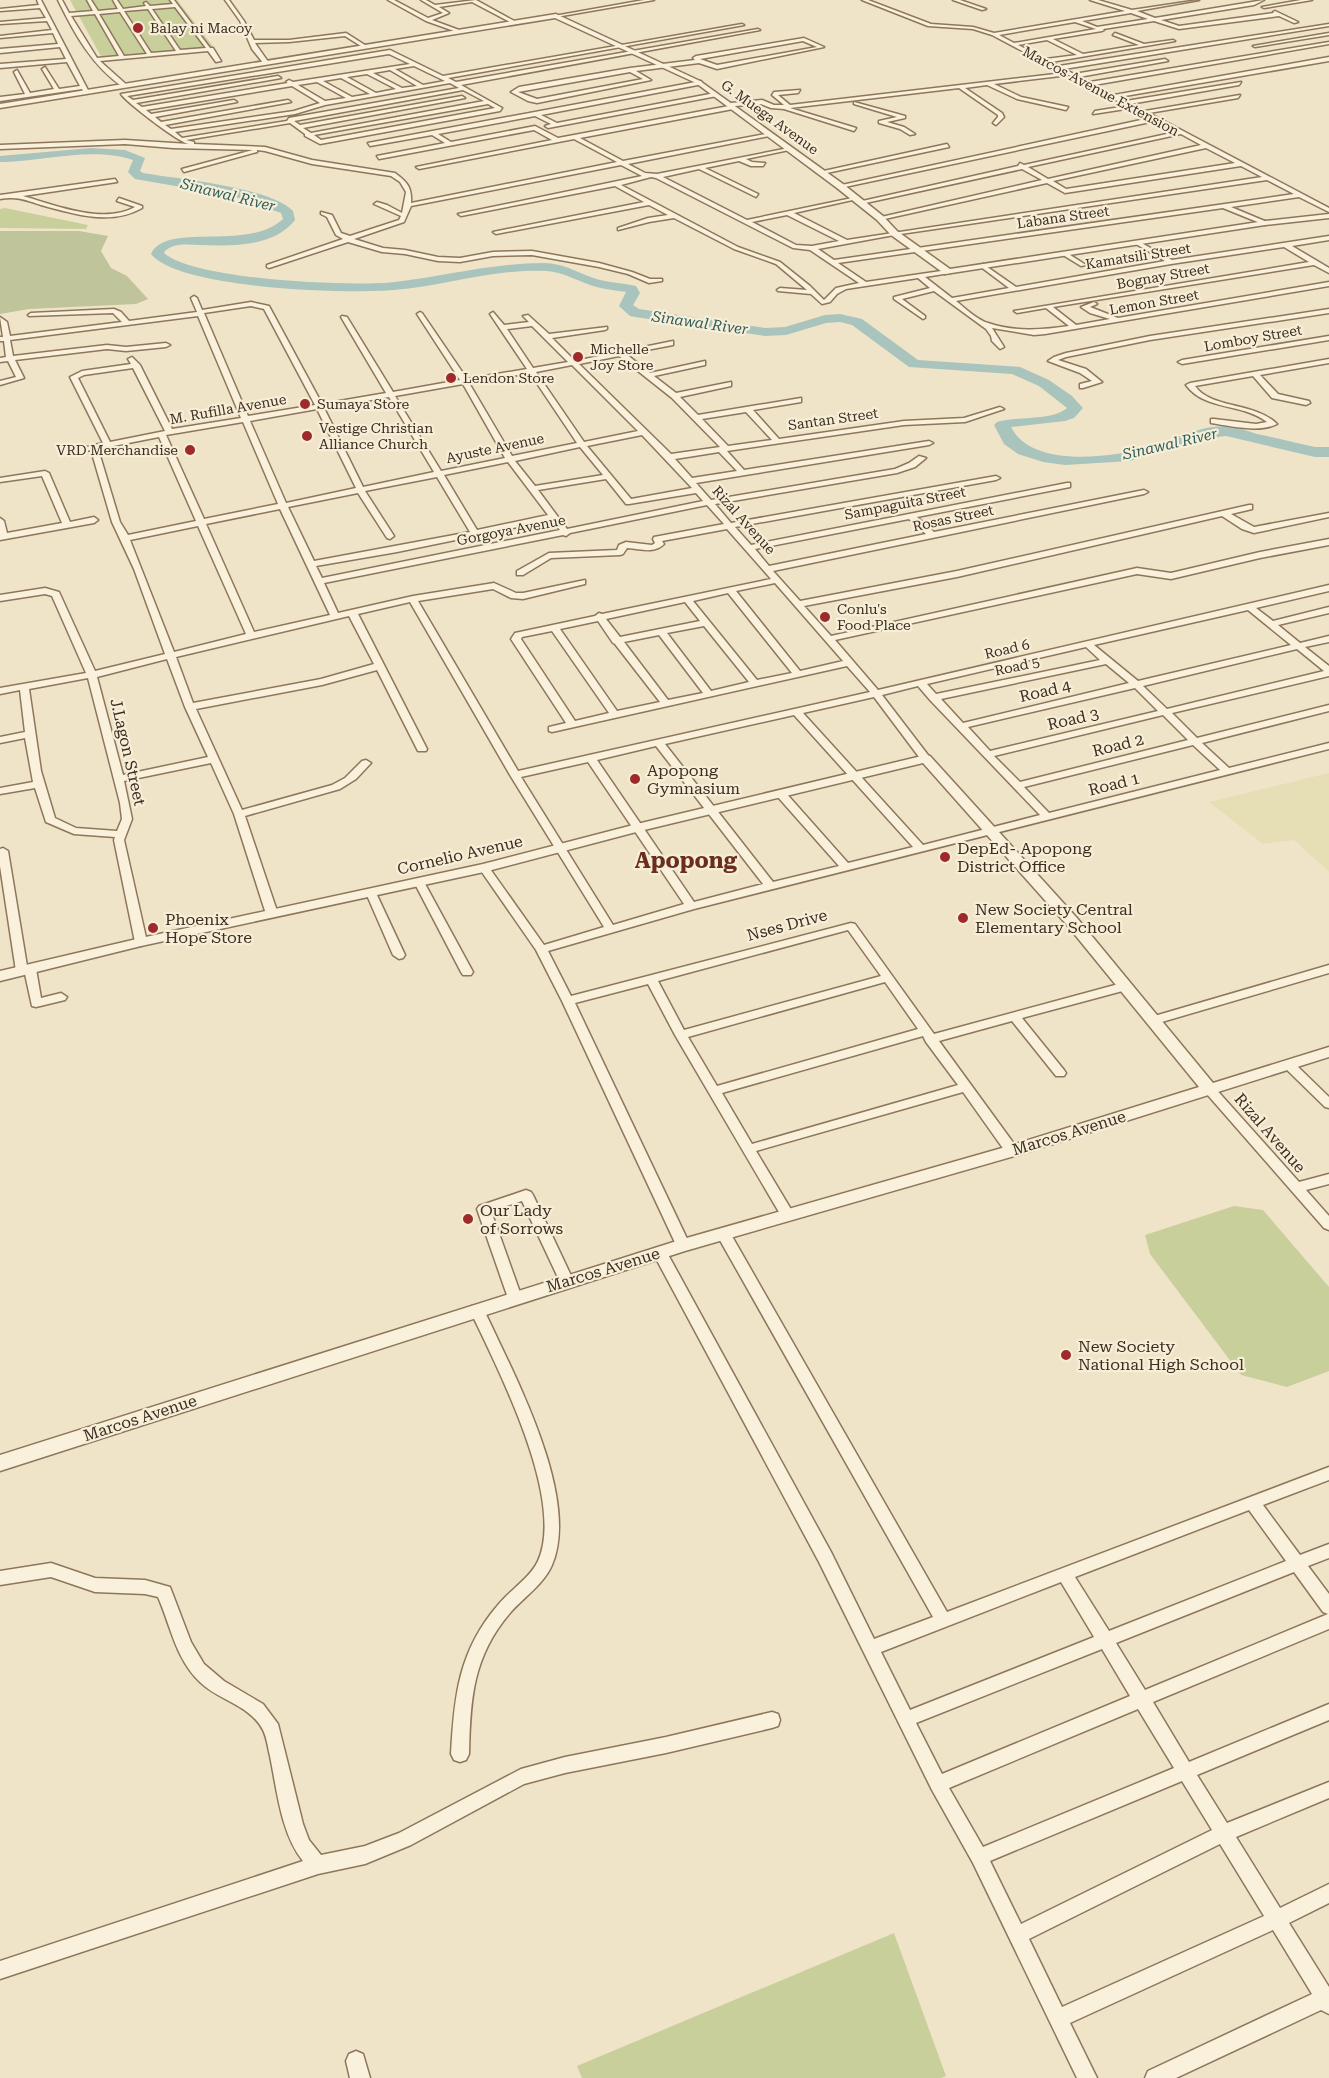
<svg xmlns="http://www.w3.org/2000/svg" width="1329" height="2078" font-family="'Roboto Serif',serif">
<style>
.farmland{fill:#e6deb5}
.green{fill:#c9cf9b}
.cemetery{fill:#bfc49a}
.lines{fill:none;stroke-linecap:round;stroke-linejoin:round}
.river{fill:#a9c4bc;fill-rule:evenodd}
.minor-casing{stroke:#8d765c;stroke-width:3}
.tertiary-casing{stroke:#8d765c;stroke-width:3}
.minor{fill:#faf1dc;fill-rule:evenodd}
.tertiary{fill:#faf1dc;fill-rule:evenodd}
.poi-dot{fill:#9e2a2b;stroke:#f7eed8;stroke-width:2}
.labels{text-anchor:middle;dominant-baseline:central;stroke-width:4.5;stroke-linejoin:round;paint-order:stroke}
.far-poi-label{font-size:14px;fill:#3d2e20;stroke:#f7eed8;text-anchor:start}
.far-street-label{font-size:14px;fill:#3d2e20;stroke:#f7eed8}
.far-water-label{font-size:15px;font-style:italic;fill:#2f5d5a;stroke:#f7eed8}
.street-label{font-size:16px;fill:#3d2e20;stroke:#f7eed8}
.poi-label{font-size:16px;fill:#3d2e20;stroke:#f7eed8;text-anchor:start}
.district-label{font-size:22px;font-weight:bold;fill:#6b2e1e;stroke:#f7eed8}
</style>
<rect width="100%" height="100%" fill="#f0e4c8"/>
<!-- farmland -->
<path class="farmland" d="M1329,773V872L1294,840L1263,844L1209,802Z"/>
<!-- green -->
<g class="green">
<path d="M70,0H177L215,49L103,60Z"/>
<path d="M5,208L88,225L86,229L0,228V209Z"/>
<path d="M1234,1206L1263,1210L1329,1287V1371L1287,1387L1241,1375L1150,1254L1145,1235Z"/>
<path d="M894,1933L946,2076L941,2078H582L577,2066Z"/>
</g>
<!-- cemetery -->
<path class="cemetery" d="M0,231H79L108,236L101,251L111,268L127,276L148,299L136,304L29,309L0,314Z"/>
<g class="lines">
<!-- river -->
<path class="river" d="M91,148L125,150L145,158L140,171L143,173C177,179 270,187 293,211L295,220C274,247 233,246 201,245C189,245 175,242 165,251L164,253C194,280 352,287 395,282C445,276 493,263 544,263C565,263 581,275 600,280C612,283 624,283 636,286L640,293L633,305L639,309L765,328L785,327L825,315L840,314L862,319L918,360L1020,367L1049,380L1072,396L1083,408L1074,418L1065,421L1011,427C1031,467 1105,458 1142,449C1170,442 1196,426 1226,426C1236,426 1247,431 1257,434C1276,438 1296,443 1315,447H1329V457H1315L1226,436L1201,439L1130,461L1065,465L1043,462L1018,454L1004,444L994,425L997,422C1017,416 1052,421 1067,408L1039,386L1012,374L909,367L852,325L840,322L826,323L786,335L765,336L635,317L630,316L619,306L626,292C614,290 601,289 590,285C576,280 562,272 547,271C495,268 445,286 394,290C348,294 178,289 151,254C166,221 248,252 283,219L281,213L233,196L135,179L128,172L133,160C91,146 43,162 0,162V156Z"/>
<defs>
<g id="minor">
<path d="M37,0H41L89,92L84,93L82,89L0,101V97L25,94L14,72L17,70L30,93L54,89L42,69L45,67L59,89L80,86L67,62L0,68V64L66,59L60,47L0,53V49L58,44L53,33L0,38V36L52,30L47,21L0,24V22L46,18L40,8L0,11V9L39,5Z"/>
<path d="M58,0H62L69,13L93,11L87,0H91L98,11L118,9L113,0H117L123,9L146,6L144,3L146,2L150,6L173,4L170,0H174L210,48H213L221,61L216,62L208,51L100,61L128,86L123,87C92,66 74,33 58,0ZM175,7L206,48L180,50L152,9ZM148,9L176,51L151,53L124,11ZM120,12L147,54L124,56L99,14ZM95,14L119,56L97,58L71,16Z"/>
<path d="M225,0H229L244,21L254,40H289L346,33L368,47L364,48L345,36L289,42L255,43L269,63L264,64L252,49L240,21Z"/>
<path d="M388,0H394L428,18L443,13L421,0H426L435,5L476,0L516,22L512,23L472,2L439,7L449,13L432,20L459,30L457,32L426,21Z"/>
<path d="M644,0H654L556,17L554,16Z"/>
<path d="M862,0H868L931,24L973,27L994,33L1125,11L1090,0H1098L1132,10L1199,0L1137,11L1155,18L1264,0L1254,5L1161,20L1179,26L1274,13L1273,12L1275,11L1298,22L1294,23L1279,16L1179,29L1154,21L1103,29L1104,30L1102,31L1053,39L1083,54L1139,45L1113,35L1115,33L1144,44L1173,40L1175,41L1051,62L1059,66L1329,24V26L1064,69L1074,74L1165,59L1168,61L1079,77L1090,82L1329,42V44L1094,85L1114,95L1329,57V61L1119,97L1126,101L1241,82L1239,85L1130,104L1145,111L1240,95L1238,98L1149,113L1329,208V212L1299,197L1231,207L1267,222V224L1265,225L1223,208L838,263L866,282L948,270L950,271V273L925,277L952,298L1009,288L981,267V265L983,264L1016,287L1165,261L1136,244V242L1138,241L1172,260L1329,236V240L1292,246L1329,268V273L1314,265L1053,307L1076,325L1110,319L1090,313L1081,307L1094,302L1097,304L1090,307L1118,318L1329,282V286L1045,334L1034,335L992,328L1004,347L1000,349L992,341L991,336L986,329L934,291L902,299L925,316V318L923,319L894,299V297L930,288L918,278L846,289L837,294L830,302L822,304L811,294L778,291L777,290L780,288L807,290L776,264L734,249L674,218L649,222L618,230V228L648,218L668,215L649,205L496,234L493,232L644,202L615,186L461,216L458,214L642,176L621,165L411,206L404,222L354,239L383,248L405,250L438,257L460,258L493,252L532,251L599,263L632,272L650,279H662V281L649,283L628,274L599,267L532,255L493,256L460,262L438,261L405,254L382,252L348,242L269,268L267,267V265L343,239L336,235L327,217L321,214V212L332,215L341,233L350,236L399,220L401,216L374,204L377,202L387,205L402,213L406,192L400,182L391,176L312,164L265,151L257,150V152L184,172L182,169L253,150L173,148L125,144L0,149V145L125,140L189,144C179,143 125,101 121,94L390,50L443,76L742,24L744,25L448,78L456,82L758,29L760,30L461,85L502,108L500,111L320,144L305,136V134L290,123L186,140L194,142V144L265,147L312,160L395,173C407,182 412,187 411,203L617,162L574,139L419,169L416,167L552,140L534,130L379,159L377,156L445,143L432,135L370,146L368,143L701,81L703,84L541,115L557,123L715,93L717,96L548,128L545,126L551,124L535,116L438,134L451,142L535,126L558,138L729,106L731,103L762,100L774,105H784L772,95L774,92L800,90L798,93L778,95L790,105L1064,73L992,35L973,29L928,26ZM1131,13L1148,19L1097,27L1082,21ZM1075,22L1096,29L1014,43L999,35ZM1047,40L1077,55L1046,59L1018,45ZM389,54L410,64L293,82L289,80L286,82L288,83L142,107L136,103L281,78L278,76L133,100L127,96ZM414,66L445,81L423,85L395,69ZM390,70L417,86L402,88L373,73ZM367,74L396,89L376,93L347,77ZM1069,75L1127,106L1095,111L1093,114L1132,108L1150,118L837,186L840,188L1155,121L1176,132L1024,165L1020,163L1018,166L858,202L861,204L1022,169L1042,180L877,218L880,220L1047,183L1065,193L1241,166L1262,177L847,240L794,213L857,199V197L747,220L663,177L699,169L756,197L758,194L705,168L739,161L751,166H763L765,163L752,162L746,159L789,150V148L657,174L645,173L628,164L769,136L771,133L623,161L580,138L733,109L735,106L761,104L771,108L784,109L854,131L856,128L790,108L959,88L998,115V117L993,123L996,125L1004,117L1002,113L965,88L987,85L1017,99L1066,110L1068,107L1021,97L994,84ZM341,78L370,94L352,97L323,81ZM317,82L346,98L325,101L298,85ZM450,83L459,88L289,118L287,121L182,138L175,132L295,114L325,105ZM292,86L320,103L294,111L171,129L165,125L291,102L288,100L161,122L155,117L237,102L234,100L151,114L146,110ZM463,90L484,101L311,133L303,128L465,98L462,96L300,125L294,121ZM488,104L495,108L321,140L314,135ZM1181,134L1201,145L1048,179L1028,167ZM1206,148L1235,163L1066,189L1053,181ZM651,177L656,178L793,248L810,250L859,283L836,288L824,300L810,286L780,262L738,247L621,185ZM1267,180L1294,194L834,260L818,249L894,235ZM787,215L839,241L812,246L796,245L752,222ZM1284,247L1309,262L1014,311L1017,313L1046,308L1069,326C1042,330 1014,332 988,323C977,320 965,308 956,301L1171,264Z"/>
<path d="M953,0H960L986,9L982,10Z"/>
<path d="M1301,0H1312L1264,8L1262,7Z"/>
<path d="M1329,33V35L1255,47L1253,46Z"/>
<path d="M804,38L824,47L717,69L699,63L636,71L651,80L537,103L528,101L511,92L519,87L630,68L695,60L693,58L696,56ZM803,41L817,47L717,65L700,59ZM630,72L643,79L537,99L518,92Z"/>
<path d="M854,102L905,116V118L887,122L904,127L915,134L910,135L900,129L879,123V121L897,117L854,104Z"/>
<path d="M947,144L949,147L822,174L819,172Z"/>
<path d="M115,179L117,182L23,196C54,205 104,225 135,207L117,201L119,198L142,206V208C111,226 74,214 41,205C26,200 17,196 0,199V195Z"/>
<path d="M1065,252L1067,253L1086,265L1081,266L1063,255V253Z"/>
<path d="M194,296L197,298L202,310L251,302L269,306L322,404L386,393L341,317L342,316L347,317L393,392L460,380L417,314L420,312L422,313L467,379L527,369L490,314L493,312L504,325L529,322L523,316L528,315L549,334L607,327V329L605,330L552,338L575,361L673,341V345L626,354L650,373L705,361V365L654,376L676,393L731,382V386L680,397L698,415L801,398V402L753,410L779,439L904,421L964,418L1000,407L1004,409L965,422L904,425L727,451L744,470L929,441L933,443L929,445L696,483L711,500L895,469L909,463L919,456L926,458L915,467L897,473L715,504L731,523L996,476L1000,478L996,480L735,527L751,545L1067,483H1070V487L917,517L934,532L1144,490L1148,492L1144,494L773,571L800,601L957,571L1249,505H1252V509L1231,514L1254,527L1329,513V517L1254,533L1242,529L1222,516L957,577L804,606L831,636L1137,568L1171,573L1260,552L1329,539V545L1260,558L1171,579L1137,574L835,640L878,690L1329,585V591L1256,608L1273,621L1329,607V613L1278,625L1300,643L1329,636V642L1305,647L1329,666V676L1172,713L1197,738L1329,705V711L1202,743L1229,768L1329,743V749L694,909L548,951L571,996L851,923L855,924L934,1034L1126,982L1132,986L1130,989L1022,1018L1064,1070L1066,1073L1064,1076H1056L1012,1021L939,1041L1017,1148L1018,1151L1017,1154H1007L963,1092L756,1151L795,1216L793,1219H783L675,1035L648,984L575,1003L690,1245L688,1249H678L562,1001L536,950L479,868L480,866H488L544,945L604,927L510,775L410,602L358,614L427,749L426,751H418L417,749L377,670L322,685L196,709L242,810L332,785L345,778L362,761L366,760L371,763L356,779L340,789L245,816L278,914L276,916L272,917L266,914L234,814L211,763L124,781L132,819L124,840L147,942L141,946L135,942L114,840L115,837L74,834L46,822L35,788L0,794V788L33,782L25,738L0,743V737L25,732L20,690L0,694V688L86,673L52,596L45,594L0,601V595L45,588L59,592L95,671L165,654L134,569L112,522L91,450L75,453L71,451L103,443L70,377L82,371L131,364L128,359L132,357L140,365L172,429L241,418L198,316L10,340L13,356L107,345L126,347L166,343L170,345L166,347L126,351L107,349L15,360L24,378L0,385V381L16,377L8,361L0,362V358L6,357L4,341H0V337H3L0,317L7,322L10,336L122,322L113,313L29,316L28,315L31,313L114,309L121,312L129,321L197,312L191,298ZM251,306L264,309L315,405L248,416L204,313ZM532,326L568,362L533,368L507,329ZM619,356L672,398L720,447L671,454L579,364ZM572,365L638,431L584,442L536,372ZM133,368L165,431L110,442L78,378L84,375ZM530,373L577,443L512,456L469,383ZM463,384L505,458L441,471L395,396ZM389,397L434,472L363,487L324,408ZM317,409L356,488L286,503L250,421ZM746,412L772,440L728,446L702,419ZM243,422L278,504L204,519L166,435ZM642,435L692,488L631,499L587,446ZM159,437L196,521L128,535L120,522L98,449ZM580,447L603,475L535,486L515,461ZM719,452L737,471L692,478L675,459ZM508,462L548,515L477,530L444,475ZM437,477L470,532L314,561L288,507L358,493L387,538L390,539L394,536L365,491ZM606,479L626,504H629L696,493L703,501L567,529L538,490ZM707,505L724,524L654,537L653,539L655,543L652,545L626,542L619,545L617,550L549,553L517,571V575H523L551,558L620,555L623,554L627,548C641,549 654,554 664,544L662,541L727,529L771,579L602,614L599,613L595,616L515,633L511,639L566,723L549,727V731L552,732L847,666L870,692L518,771L418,601L493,589L511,598L523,599L585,584V580L523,593H516L494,583L413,596L338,613L324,583L563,535L566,536L570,533ZM280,509L330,615L254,632L206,524ZM909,519L926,534L769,566L755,549ZM552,520L560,530L322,578L316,566L397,552ZM198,526L246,634L174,652L130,540ZM775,583L843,661L800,671L736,591ZM728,593L792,673L757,680L693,601ZM685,602L700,621L620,637L606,619ZM1248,610L1291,645L1138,681L1094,645ZM349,616L374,664L321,679L193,703L176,657ZM598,621L613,643L615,644L660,702L617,711L560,629ZM704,626L749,682L711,691L667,633ZM552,631L609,713L575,721L521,639L522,637ZM659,635L703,693L668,700L624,642ZM1086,647L1100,660L936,694L927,684ZM1297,649L1324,671L1167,709L1143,686ZM167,659L185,707L208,757L123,775L97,677ZM1106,664L1129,683L963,723L941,699ZM88,678L120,803L122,819L117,831L76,828L55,818L41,771L29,689ZM918,686L930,700L1040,815L923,845L803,713L874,697L922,761L926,762L931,759L882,695ZM1135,688L1158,711L990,751L968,727ZM794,715L913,847L848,863L785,792H777L776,794L777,796L839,866L773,882L665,744ZM1163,715L1188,740L1020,782L994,756ZM1193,745L1220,770L1049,813L1024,787ZM656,746L763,884L694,902L597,760ZM588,762L684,904L613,925L521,777ZM848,930L881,976L684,1030L658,981ZM885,982L918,1029L717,1086L688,1037ZM923,1036L926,1042L958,1085L752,1144L722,1093Z"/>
<path d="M1329,309V313L1150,340L1066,357L1058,360L1086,369L1102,382L1083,388H1080V384L1092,381L1080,373L1048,361L1054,357L1066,353L1150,336Z"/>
<path d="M1329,336V340L1182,364L1178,362L1182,360Z"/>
<path d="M1329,359V363L1260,375L1278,394L1309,401L1310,403L1306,405L1272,398L1253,376L1195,386C1211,409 1255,402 1277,424C1260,433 1230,426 1211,423V419H1214L1256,424L1267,422C1243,403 1205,411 1186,385L1190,383Z"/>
<path d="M45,471L49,473L70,522L94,517L98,520L94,523L0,540V518L4,521L7,533L62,523L42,476L0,482V478Z"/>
<path d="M3,848L8,851L27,966H34L36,969L41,998L61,993L67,997L65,1000L36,1007L32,1006L25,974H18L16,971L0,866V849Z"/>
<path d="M419,879L424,882L473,972L471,975H463L461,972L414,882Z"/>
<path d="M371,890L376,893L405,955L403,958L399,959L393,955L366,893Z"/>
<path d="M1329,965V973L1155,1024L1149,1020L1151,1017Z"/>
<path d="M1289,1061L1293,1062L1329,1097V1108L1325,1107L1285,1068L1283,1065Z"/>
<path d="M1210,1086L1214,1087L1299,1182L1329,1174V1184L1306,1190L1329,1216V1230L1324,1228L1206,1093L1204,1090Z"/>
<path d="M526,1190L531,1192L533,1195L574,1282L572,1286L567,1287L562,1286L522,1201L491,1211L522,1298L520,1302L515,1303L510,1302L508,1298L477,1209L479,1206Z"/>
<path d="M724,1230L729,1231L947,1612L1329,1467V1480L1263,1505L1300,1555L1329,1544V1558L1308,1566L1329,1594V1629L1153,1702L1189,1762L1329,1704V1720L1197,1775L1227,1823L1329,1782V1798L1236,1837L1280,1908L1329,1884V1903L1289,1923L1329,1987V2014L1321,2010L1176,2078H1145L1148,2071L1312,1994L1273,1930L1070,2023L1097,2078H1077L973,1863L932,1790L819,1562L653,1253L655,1249H665L831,1552L874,1639L933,1617L717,1235L719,1231ZM1249,1510L1286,1561L1109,1631L1075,1577ZM1294,1572L1323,1612L1328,1614L1145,1690L1116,1643ZM1061,1582L1094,1637L910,1710L881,1652ZM1102,1649L1130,1696L942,1774L916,1723ZM1138,1709L1174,1768L983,1847L949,1788ZM1182,1781L1212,1830L1021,1924L990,1861ZM1220,1844L1264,1916L1062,2007L1029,1939Z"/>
<path d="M477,1305L482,1306L484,1310C513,1373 581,1497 552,1565C544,1584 524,1597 510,1613C473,1656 470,1699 469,1754L466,1760L460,1762L454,1760L451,1754C454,1696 459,1650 498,1605C510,1590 530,1578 538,1561C566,1499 497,1368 470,1310L472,1306Z"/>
<path d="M51,1563L95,1578L145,1580L170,1587L191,1642L204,1664L224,1681L263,1704L278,1724L303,1824L309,1840L321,1855L365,1846L399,1833L521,1769L565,1757L666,1737L772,1712L778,1714L780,1720L778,1726L772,1728L666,1753L565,1773L524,1784L411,1845L365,1864L318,1874L0,1979V1961L303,1861C281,1834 277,1790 270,1756C268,1748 267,1738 263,1730C250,1705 220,1701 201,1683C176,1660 171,1627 158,1597L145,1594L95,1592L51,1577L0,1585V1571Z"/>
<path d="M356,2051L363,2054L370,2078H350L346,2061L349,2054Z"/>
</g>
<g id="tertiary">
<path d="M556,14L700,81L843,184L883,216L897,231L950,269L1265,221L1329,214V218L1265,225L945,274L891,235L877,220L837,188L696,83L555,18L0,108V104Z"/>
<path d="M926,755L930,756L1077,918L1213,1083L1329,1047V1057L1018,1155L685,1251L0,1471V1455L683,1239L1009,1146L1199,1087L1067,925L923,763L640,831L484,872L141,946L0,981V971L141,938L483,864L637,824Z"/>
</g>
</defs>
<!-- minor casing -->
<use href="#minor" class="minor-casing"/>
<!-- tertiary casing -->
<use href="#tertiary" class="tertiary-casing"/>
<!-- minor -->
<use href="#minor" class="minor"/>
<!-- tertiary -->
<use href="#tertiary" class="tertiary"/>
</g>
<!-- markers -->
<g class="poi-dot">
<circle cx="138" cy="28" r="6"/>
<circle cx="578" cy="357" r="6"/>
<circle cx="451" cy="378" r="6"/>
<circle cx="305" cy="404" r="6"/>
<circle cx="307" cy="436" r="6"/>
<circle cx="190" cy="450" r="6"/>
<circle cx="825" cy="617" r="6"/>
<circle cx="635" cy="779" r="6"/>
<circle cx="945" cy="857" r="6"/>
<circle cx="963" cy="918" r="6"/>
<circle cx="153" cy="928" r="6"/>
<circle cx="468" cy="1219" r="6"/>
<circle cx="1066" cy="1355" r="6"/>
</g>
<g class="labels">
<!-- far-poi labels -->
<g class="far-poi-label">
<text x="150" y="28">Balay ni Macoy</text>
<text x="590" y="349">Michelle<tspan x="590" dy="16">Joy Store</tspan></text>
<text x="463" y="378">Lendon Store</text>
<text x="317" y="404">Sumaya Store</text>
<text x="319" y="428">Vestige Christian<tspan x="319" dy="16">Alliance Church</tspan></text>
<text x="178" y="450" text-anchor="end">VRD Merchandise</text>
<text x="837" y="609">Conlu's<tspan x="837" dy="16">Food Place</tspan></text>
</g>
<!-- far-street labels -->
<g class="far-street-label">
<text transform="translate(1101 91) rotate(28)">Marcos Avenue Extension</text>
<text transform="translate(770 117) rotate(36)">G. Muega Avenue</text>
<text transform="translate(1063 217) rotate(-8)">Labana Street</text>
<text transform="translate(1138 256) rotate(-9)">Kamatsili Street</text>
<text transform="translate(1163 276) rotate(-10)">Bognay Street</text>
<text transform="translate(1154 302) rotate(-10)">Lemon Street</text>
<text transform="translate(1253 338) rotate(-10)">Lomboy Street</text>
<text transform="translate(228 409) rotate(-10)">M. Rufilla Avenue</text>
<text transform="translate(833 419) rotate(-8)">Santan Street</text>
<text transform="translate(495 448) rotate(-12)">Ayuste Avenue</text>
<text transform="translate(905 503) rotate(-11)">Sampaguita Street</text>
<text transform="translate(953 518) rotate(-12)">Rosas Street</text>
<text transform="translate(744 520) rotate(48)">Rizal Avenue</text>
<text transform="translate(511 530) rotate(-11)">Gorgoya Avenue</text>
<text transform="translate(1007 649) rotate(-13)">Road 6</text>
<text transform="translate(1017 666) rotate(-12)">Road 5</text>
</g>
<!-- far-water labels -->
<g class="far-water-label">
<text transform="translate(228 195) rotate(14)">Sinawal River</text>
<text transform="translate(700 323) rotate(8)">Sinawal River</text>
<text transform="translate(1170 444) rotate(-13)">Sinawal River</text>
</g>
<!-- street labels -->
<g class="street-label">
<text transform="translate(1045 691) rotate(-13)">Road 4</text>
<text transform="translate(1073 719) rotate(-13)">Road 3</text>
<text transform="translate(1118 745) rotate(-14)">Road 2</text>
<text transform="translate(128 752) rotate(77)">J.Lagon Street</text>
<text transform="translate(1114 784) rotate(-14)">Road 1</text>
<text transform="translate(460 855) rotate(-13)">Cornelio Avenue</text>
<text transform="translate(787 925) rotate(-15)">Nses Drive</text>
<text transform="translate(1069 1133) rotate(-17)">Marcos Avenue</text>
<text transform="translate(1270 1133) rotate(49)">Rizal Avenue</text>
<text transform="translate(603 1270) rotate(-17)">Marcos Avenue</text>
<text transform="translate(140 1418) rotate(-18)">Marcos Avenue</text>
</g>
<!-- poi labels -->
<g class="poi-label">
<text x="647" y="770">Apopong<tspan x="647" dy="18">Gymnasium</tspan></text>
<text x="957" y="848">DepEd- Apopong<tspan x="957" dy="18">District Office</tspan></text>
<text x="975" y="909">New Society Central<tspan x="975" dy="18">Elementary School</tspan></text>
<text x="165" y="919">Phoenix<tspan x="165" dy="18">Hope Store</tspan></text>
<text x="480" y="1210">Our Lady<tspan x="480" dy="18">of Sorrows</tspan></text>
<text x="1078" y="1346">New Society<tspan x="1078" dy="18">National High School</tspan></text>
</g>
<!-- district labels -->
<g class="district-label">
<text x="686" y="860">Apopong</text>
</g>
</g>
</svg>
